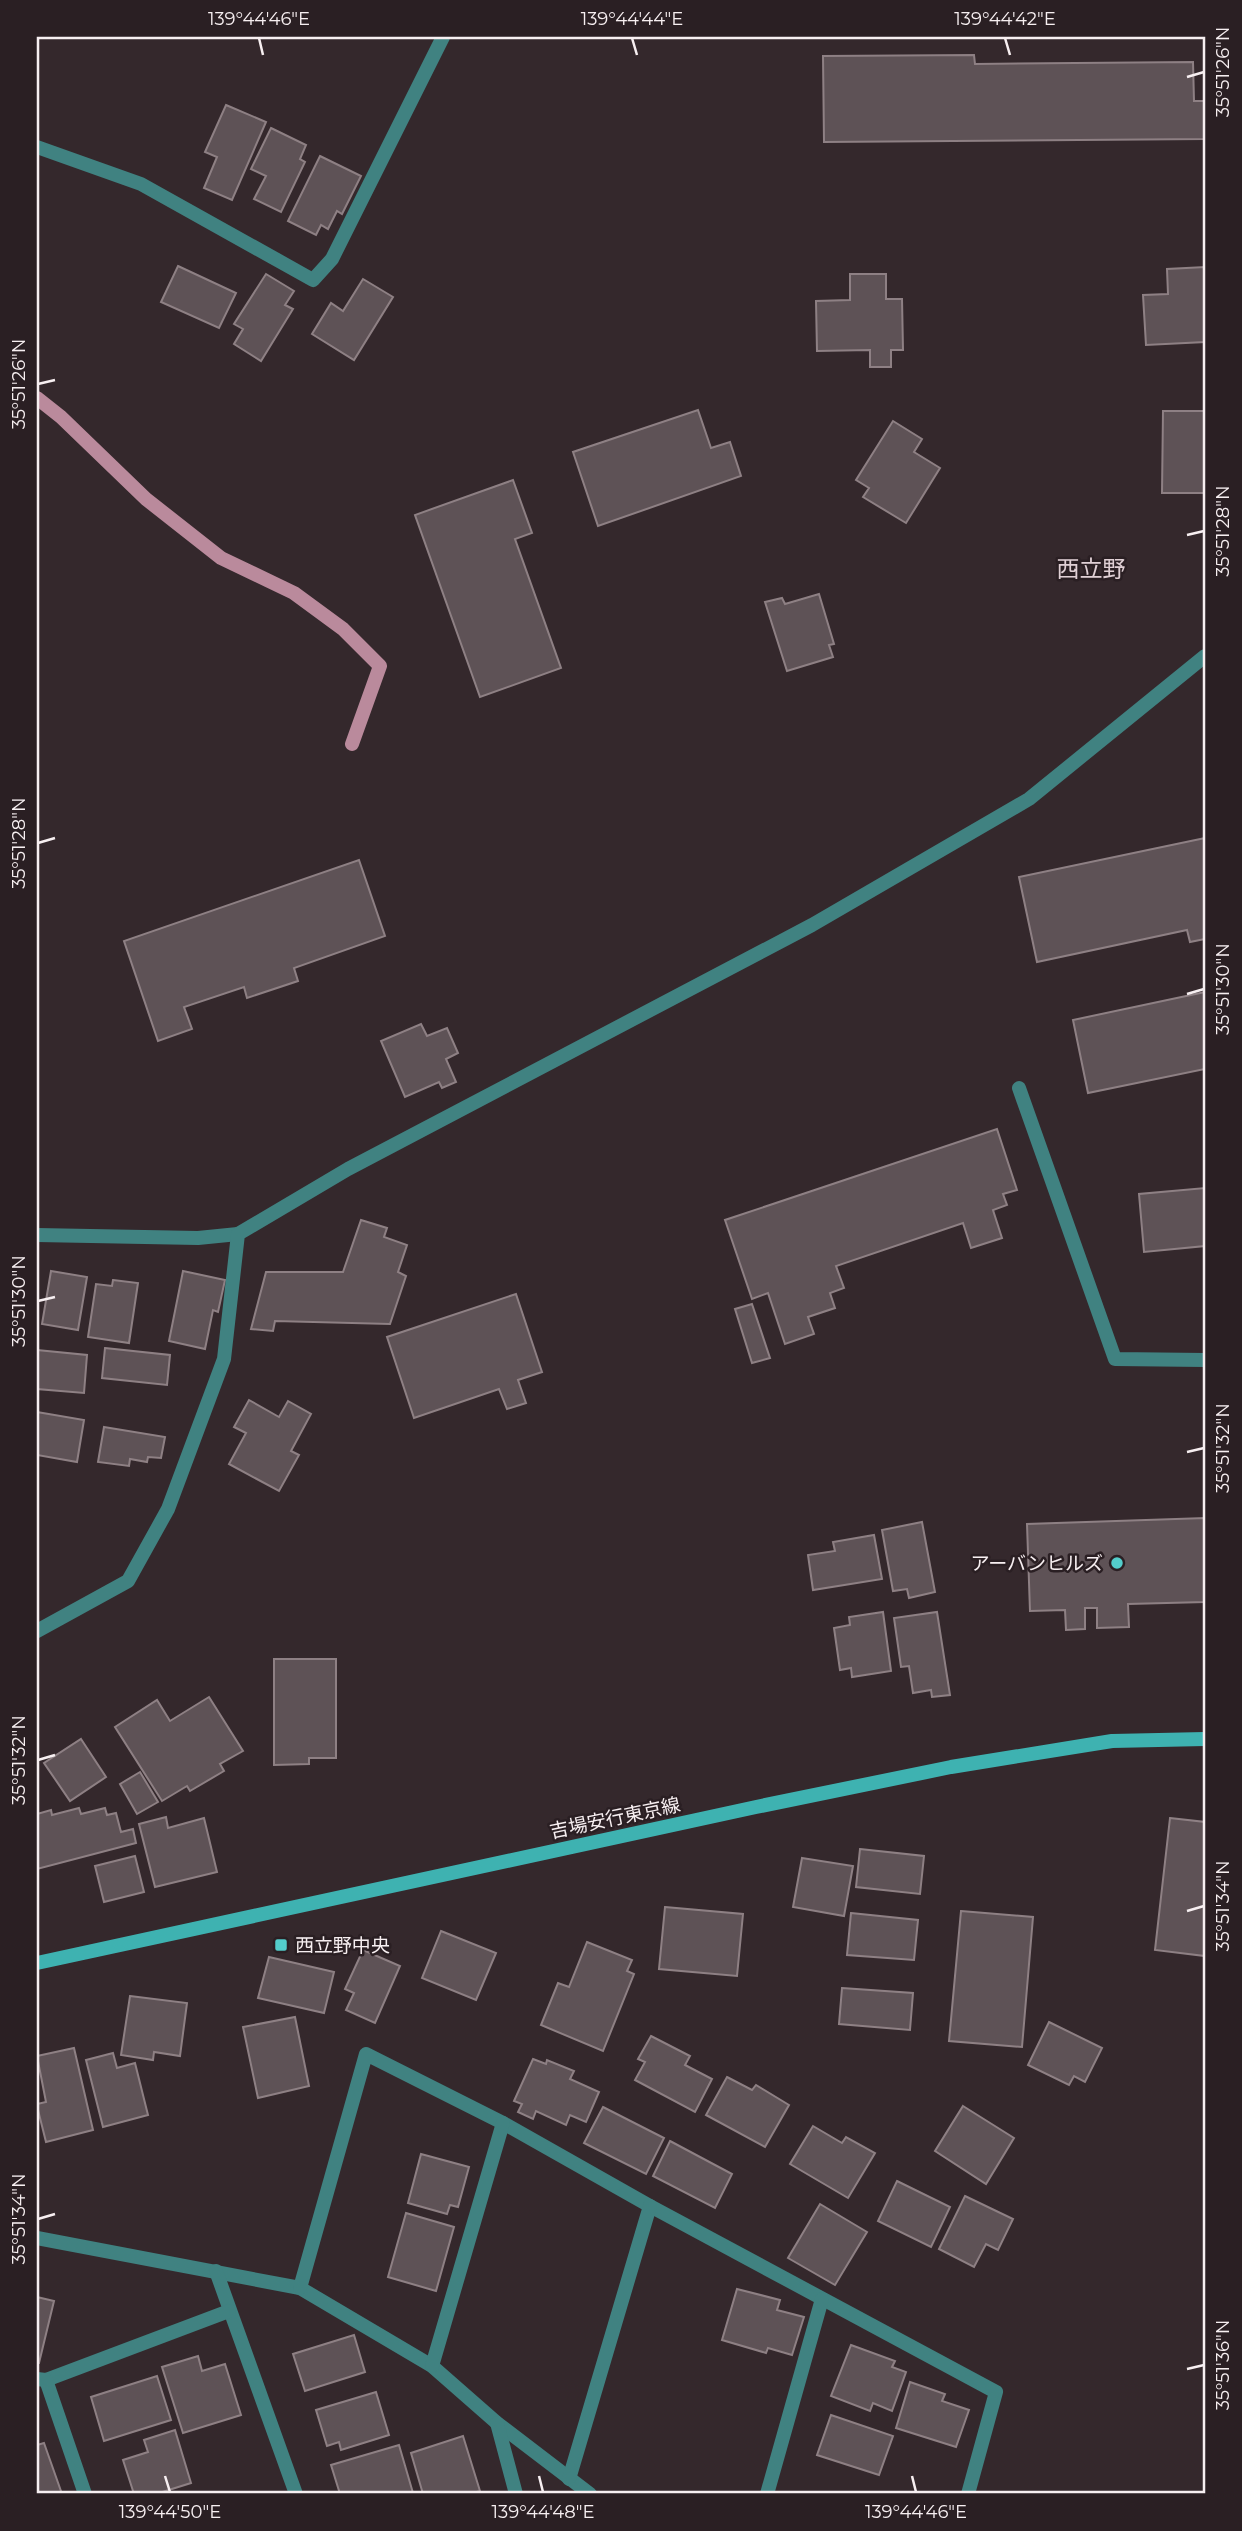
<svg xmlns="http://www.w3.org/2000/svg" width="1242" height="2531" font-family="Montserrat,'Noto Sans JP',sans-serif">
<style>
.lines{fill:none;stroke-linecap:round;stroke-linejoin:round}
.stream{stroke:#ba8a9c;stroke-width:14}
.building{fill:#5e5256;stroke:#8e8084;stroke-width:2}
.street{stroke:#408281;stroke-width:14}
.secondary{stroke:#3eb2b1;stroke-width:14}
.ticks{fill:none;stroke:#f7eff1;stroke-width:2.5}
.poi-dot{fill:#53cdcb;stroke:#2a1f23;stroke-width:2.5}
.labels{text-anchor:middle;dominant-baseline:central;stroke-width:5;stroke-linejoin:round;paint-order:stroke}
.poi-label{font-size:19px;fill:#f7eff1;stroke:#2a1f23;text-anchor:end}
.street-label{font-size:19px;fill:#f7eff1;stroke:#2a1f23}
.quarter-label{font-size:23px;fill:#e0d0d5;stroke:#2a1f23}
.neatline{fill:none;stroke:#f7eff1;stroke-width:2.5}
.ticks-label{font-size:18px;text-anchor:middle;fill:#f7eff1}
</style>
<rect width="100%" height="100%" fill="#34282c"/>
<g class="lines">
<!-- stream -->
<path class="stream" d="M37,398L61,417L146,499L221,558L294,593L343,629L380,666L352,744"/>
</g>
<!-- building -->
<g class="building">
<path d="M974,55L975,64L1193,62L1194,101H1205V139L824,142L823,56Z"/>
<path d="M226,105L266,122L232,200L204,188L217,157L205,152Z"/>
<path d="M271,128L306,145L300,159L305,162L281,212L254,199L266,176L251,169Z"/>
<path d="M320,156L361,176L342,214L337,211L328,229L321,225L316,235L288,221Z"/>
<path d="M178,266L236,293L219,328L161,302Z"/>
<path d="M1205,267V342L1146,345L1143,295L1168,294L1167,269Z"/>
<path d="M266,274L294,291L285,305L293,309L261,361L234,344L243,329L234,324Z"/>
<path d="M850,274H886V299H902L903,350H891V367H870V350L817,351L816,301L850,300Z"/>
<path d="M363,279L393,297L354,360L312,334L331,303L343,311Z"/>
<path d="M698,410L711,448L730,442L741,476L598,526L573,452Z"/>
<path d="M1163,411H1205V493H1162Z"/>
<path d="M893,421L922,439L914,452L940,468L906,523L863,497L869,488L856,480Z"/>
<path d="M513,480L532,533L515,539L561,668L480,697L415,515Z"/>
<path d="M819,594L834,644L829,645L833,657L787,671L765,602L782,598L785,604Z"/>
<path d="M1205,838V939L1190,942L1187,930L1037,962L1019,877Z"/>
<path d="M359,860L385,936L294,968L298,981L247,998L244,987L184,1007L192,1029L158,1041L124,941Z"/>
<path d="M1205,992V1069L1088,1093L1073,1020Z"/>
<path d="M421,1024L427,1036L447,1028L458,1053L446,1059L456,1082L442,1088L439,1082L405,1097L381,1041Z"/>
<path d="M997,1129L1017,1190L1003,1194L1007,1205L993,1210L1002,1238L971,1248L963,1223L836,1266L844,1288L830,1293L835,1308L808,1317L814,1334L785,1344L768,1293L752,1299L725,1220Z"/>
<path d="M1205,1188V1246L1144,1252L1139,1194Z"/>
<path d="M361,1220L387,1228L384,1237L407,1245L398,1272L406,1276L390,1324L275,1321L273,1331L251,1329L266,1272H343Z"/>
<path d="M51,1271L87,1277L78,1330L42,1324Z"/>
<path d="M183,1271L225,1280L218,1312L213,1310L205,1349L169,1341Z"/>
<path d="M113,1280L138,1283L129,1343L88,1337L96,1284L112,1286Z"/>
<path d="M516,1294L542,1372L518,1380L526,1403L507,1409L499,1389L414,1418L387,1337Z"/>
<path d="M752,1304L770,1358L752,1363L735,1309Z"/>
<path d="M105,1348L170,1355L167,1385L102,1378Z"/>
<path d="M37,1350L87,1355L84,1393L37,1389Z"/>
<path d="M249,1400L279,1417L288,1401L311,1414L291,1451L299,1455L279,1491L229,1464L246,1433L234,1427Z"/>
<path d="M37,1412L84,1420L77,1462L37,1455Z"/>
<path d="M104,1427L165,1437L161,1458L148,1457L147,1462L130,1459L129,1466L98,1462Z"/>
<path d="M1205,1518V1602L1128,1604L1129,1627L1097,1628V1608H1085V1629L1066,1630L1065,1610L1030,1611L1027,1524Z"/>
<path d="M922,1522L935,1592L909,1598L907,1589L893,1591L882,1530Z"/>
<path d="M874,1535L882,1579L813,1590L808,1555L835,1551L833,1542Z"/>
<path d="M883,1612L891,1671L852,1677L851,1668L840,1670L834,1628L850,1625L849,1617Z"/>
<path d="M937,1612L950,1695L932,1697L931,1690L913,1693L909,1666L901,1667L894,1618Z"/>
<path d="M274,1659H336V1758H309V1764L274,1765Z"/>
<path d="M209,1697L243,1751L220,1764L224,1771L190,1791L187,1786L162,1801L115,1727L157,1700L170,1721Z"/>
<path d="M81,1739L106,1777L70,1801L44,1763Z"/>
<path d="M140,1772L158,1802L137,1814L120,1784Z"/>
<path d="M79,1808L81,1814L105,1808L107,1815L116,1813L121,1832L133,1829L136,1843L37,1869V1814L51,1810L52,1815Z"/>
<path d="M166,1817L168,1828L204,1818L217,1872L155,1887L139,1824Z"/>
<path d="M1170,1818L1205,1822V1956L1155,1950Z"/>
<path d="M860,1849L924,1856L920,1894L856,1887Z"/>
<path d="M135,1856L144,1892L104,1902L95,1866Z"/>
<path d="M802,1858L853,1866L844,1916L793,1907Z"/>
<path d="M665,1907L743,1914L737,1976L659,1969Z"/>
<path d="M961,1911L1033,1917L1022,2047L949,2041Z"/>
<path d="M851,1913L918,1920L914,1960L847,1955Z"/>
<path d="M441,1931L496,1953L476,2000L422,1978Z"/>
<path d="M587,1942L632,1960L627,1971L634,1974L603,2051L541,2025L558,1983L569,1987Z"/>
<path d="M363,1950L400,1966L375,2023L346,2010L354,1993L345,1989Z"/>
<path d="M269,1957L334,1972L324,2013L258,1998Z"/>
<path d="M842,1988L913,1993L910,2030L839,2024Z"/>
<path d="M130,1996L187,2003L180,2056L154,2052L153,2060L121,2055Z"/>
<path d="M295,2017L309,2086L258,2098L243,2027Z"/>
<path d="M1049,2022L1102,2048L1085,2082L1074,2076L1069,2085L1028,2065Z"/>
<path d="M651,2036L690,2056L685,2065L712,2079L695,2112L635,2080L645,2062L638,2059Z"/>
<path d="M74,2048L93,2130L46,2142L37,2106V2104L46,2102L37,2056Z"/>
<path d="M113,2053L117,2068L135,2063L148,2115L103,2127L86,2060Z"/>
<path d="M533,2059L546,2064L547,2060L574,2071L570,2079L599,2092L586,2122L570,2115L566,2125L536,2111L533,2119L518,2112L522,2104L514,2101Z"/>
<path d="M727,2077L752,2090L756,2085L789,2105L765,2147L706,2115Z"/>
<path d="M963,2106L1014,2138L986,2184L935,2151Z"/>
<path d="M603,2107L664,2138L646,2174L584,2143Z"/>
<path d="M813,2126L842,2143L846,2137L875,2153L848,2198L790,2164Z"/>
<path d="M670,2141L732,2174L715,2208L653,2176Z"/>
<path d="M421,2154L469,2167L458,2207L450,2205L447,2214L408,2203Z"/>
<path d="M897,2181L950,2207L931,2247L878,2221Z"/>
<path d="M965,2196L1013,2219L998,2250L986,2244L974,2267L939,2249Z"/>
<path d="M820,2204L867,2232L835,2285L788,2258Z"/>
<path d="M406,2213L454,2227L436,2291L388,2277Z"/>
<path d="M737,2289L780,2300L777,2310L804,2317L792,2355L768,2348L766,2353L722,2340Z"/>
<path d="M37,2297L54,2301L39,2363H37Z"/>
<path d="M354,2335L365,2372L305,2391L293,2354Z"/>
<path d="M851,2345L895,2361L892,2367L906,2372L892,2411L873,2403L870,2411L831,2396Z"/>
<path d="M198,2356L202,2371L225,2364L241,2415L183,2433L162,2367Z"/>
<path d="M157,2376L171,2420L104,2441L91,2397Z"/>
<path d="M910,2382L945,2394L942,2401L969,2410L956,2447L896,2428Z"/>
<path d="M376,2392L389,2435L341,2450L339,2442L327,2446L316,2410Z"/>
<path d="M831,2415L893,2436L879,2475L817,2455Z"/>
<path d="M175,2430L191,2483L156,2494H134L123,2460L148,2452L144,2440Z"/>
<path d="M463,2436L480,2491L470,2494H423L411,2453Z"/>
<path d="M44,2443L62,2494H37V2445Z"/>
<path d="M399,2445L413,2493L340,2494L331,2465Z"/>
</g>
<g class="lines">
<!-- street -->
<g class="street">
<path d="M37,147L141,184L313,280L332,259L443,37"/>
<path d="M1019,1088L1115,1359L1205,1360"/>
<path d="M37,1235L198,1238L238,1234"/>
<path d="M37,1631L128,1581L168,1509L224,1359L238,1234L348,1169L812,925L1029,799L1205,656"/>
<path d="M37,2238L300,2288L432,2366L497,2423L590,2494"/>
<path d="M216,2271L296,2494"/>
<path d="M300,2288L366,2054L503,2123L650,2206L996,2392L968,2494"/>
<path d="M432,2366L503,2123"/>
<path d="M37,2379L46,2380L229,2311"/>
<path d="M46,2380L85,2494"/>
<path d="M497,2423L516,2494"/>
<path d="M569,2479L650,2206"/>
<path d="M767,2494L822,2299"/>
</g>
<!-- secondary -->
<path class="secondary" d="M37,1963L756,1807L951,1767L1112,1741L1205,1739"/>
</g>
<!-- ticks -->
<path class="ticks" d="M259,38L263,55M632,38L637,55M1005,38L1010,55M1187,77L1204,72M38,384L55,380M1187,535L1204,531M38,843L55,838M1187,994L1204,989M38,1301L55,1297M1187,1452L1204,1448M38,1760L55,1755M1187,1911L1204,1906M38,2219L55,2214M1187,2369L1204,2365M165,2476L170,2492M539,2476L543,2492M912,2476L916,2492"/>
<!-- markers -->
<g class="poi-dot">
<circle cx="1117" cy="1563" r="7"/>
<rect x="274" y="1938" width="14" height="14" rx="3.5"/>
</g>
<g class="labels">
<!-- poi labels -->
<g class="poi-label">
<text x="1103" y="1563">アーバンヒルズ</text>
<text x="295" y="1945" text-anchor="start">西立野中央</text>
</g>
<!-- street labels -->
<g class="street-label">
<text transform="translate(615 1818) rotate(-12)">吉場安行東京線</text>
</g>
<!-- quarter labels -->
<g class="quarter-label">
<text x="1091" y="569">西立野</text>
</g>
</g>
<!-- border -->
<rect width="1242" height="2531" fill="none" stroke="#2a1f23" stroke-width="77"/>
<rect x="38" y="38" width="1166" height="2454" class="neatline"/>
<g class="ticks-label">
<text x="259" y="25">139°44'46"E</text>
<text x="632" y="25">139°44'44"E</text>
<text x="1005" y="25">139°44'42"E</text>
<text transform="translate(1223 72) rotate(-90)" y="6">35°51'26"N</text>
<text transform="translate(19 384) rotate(-90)" y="6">35°51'26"N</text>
<text transform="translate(1223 531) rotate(-90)" y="6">35°51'28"N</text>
<text transform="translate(19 843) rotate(-90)" y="6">35°51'28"N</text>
<text transform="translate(1223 989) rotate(-90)" y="6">35°51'30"N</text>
<text transform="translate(19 1301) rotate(-90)" y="6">35°51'30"N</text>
<text transform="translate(1223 1448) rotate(-90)" y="6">35°51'32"N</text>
<text transform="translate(19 1760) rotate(-90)" y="6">35°51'32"N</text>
<text transform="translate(1223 1906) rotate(-90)" y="6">35°51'34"N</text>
<text transform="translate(19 2219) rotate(-90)" y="6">35°51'34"N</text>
<text transform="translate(1223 2365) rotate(-90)" y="6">35°51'36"N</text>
<text x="170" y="2518">139°44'50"E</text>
<text x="543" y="2518">139°44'48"E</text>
<text x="916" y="2518">139°44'46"E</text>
</g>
</svg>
